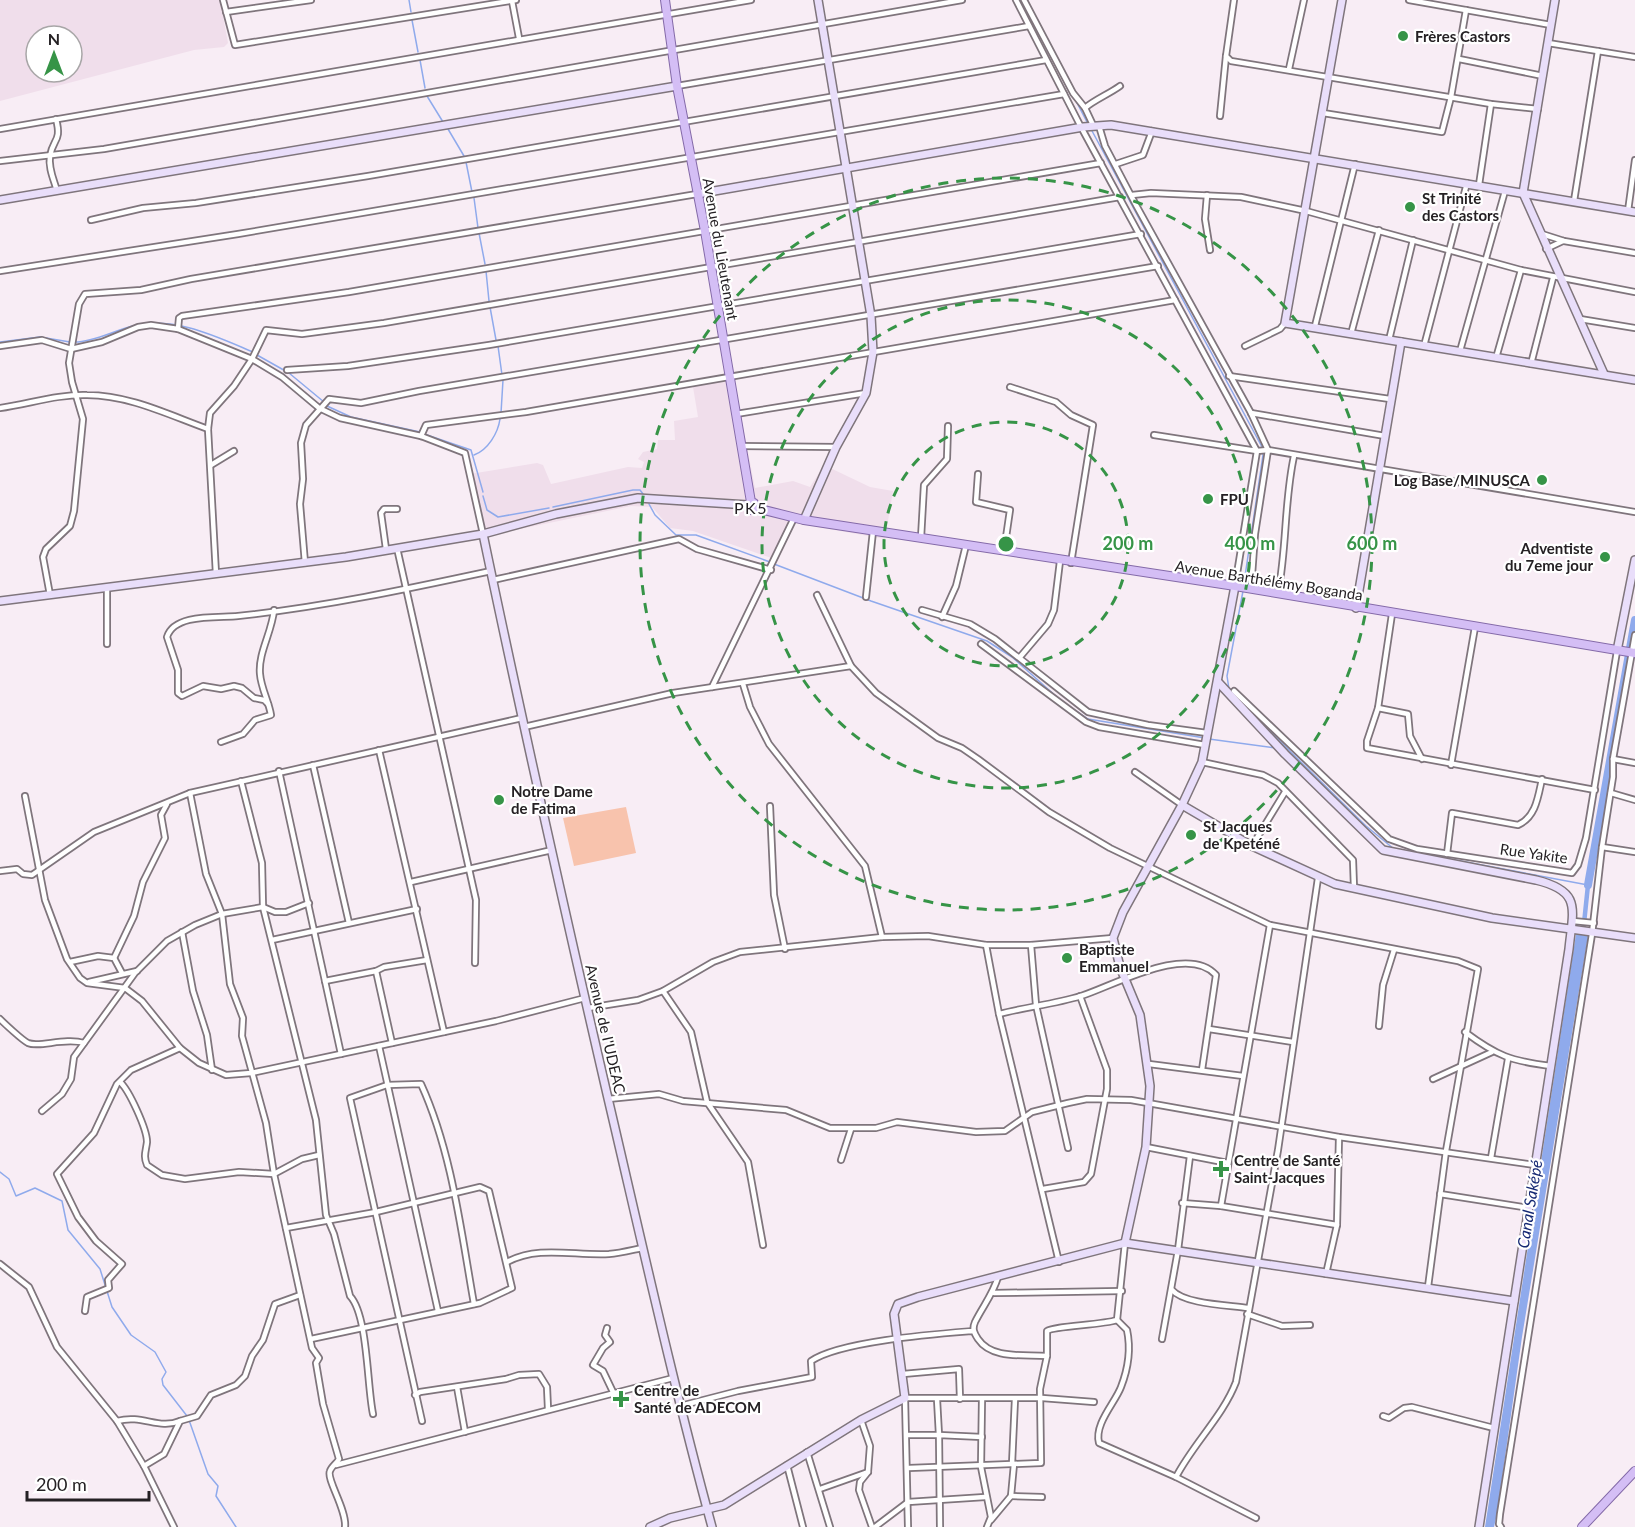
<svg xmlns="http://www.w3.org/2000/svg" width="1635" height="1527" font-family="Lato,sans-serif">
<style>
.built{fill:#f0deeb;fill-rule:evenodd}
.green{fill:#f8c3ad}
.water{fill:#8faaec}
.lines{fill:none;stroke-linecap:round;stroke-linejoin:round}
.stream{stroke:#8faaec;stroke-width:1.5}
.canal{stroke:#8faaec;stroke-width:4.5}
.river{stroke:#8faaec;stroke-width:8}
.street-casing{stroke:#7f757c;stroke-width:8}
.secondary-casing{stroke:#7f757c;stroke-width:10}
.primary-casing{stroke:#846aa8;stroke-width:10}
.street{stroke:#fff;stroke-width:4.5}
.secondary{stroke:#e9defa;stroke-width:7}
.primary{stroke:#d4bef5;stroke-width:8}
.ring{fill:none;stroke:#369447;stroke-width:3;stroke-dasharray:10 8}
.poi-dot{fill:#369447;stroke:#fff;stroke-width:2}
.labels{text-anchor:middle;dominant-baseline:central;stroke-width:4.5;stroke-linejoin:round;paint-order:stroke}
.poi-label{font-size:15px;font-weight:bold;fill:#252124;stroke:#fff;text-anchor:start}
.street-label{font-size:15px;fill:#252124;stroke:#fff}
.neighbourhood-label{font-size:16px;letter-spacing:1.5px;fill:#252124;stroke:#fff}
.water-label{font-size:16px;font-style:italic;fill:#142873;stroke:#fff}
.centre{fill:#369447;stroke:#fff;stroke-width:3}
.ring-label{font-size:18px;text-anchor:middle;font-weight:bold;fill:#369447;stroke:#fff;stroke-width:4.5;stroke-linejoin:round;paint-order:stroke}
</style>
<rect width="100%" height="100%" fill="#f8edf5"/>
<!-- built -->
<g class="built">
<path d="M0,0H220L228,43L224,47L194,50L0,101ZM36,36H72V72H36Z"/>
<path d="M733,375L755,488L793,481L810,487L824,465L870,487L893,491L885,539L795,523L777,560L693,531L670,528L652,507L631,506L506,532L483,527L470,474L537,463L543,465L551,484L628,467L642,468L644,462L638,459L643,452L657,449L658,440H675L674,421L698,417L692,381Z"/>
</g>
<!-- green -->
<path class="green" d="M626,807L636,853L574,866L563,818Z"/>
<!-- water -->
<path class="water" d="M1576,934L1588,936L1522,1337L1497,1514L1494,1527H1485Z"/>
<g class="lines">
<!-- stream -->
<g class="stream">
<path d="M409,0L411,12"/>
<path d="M412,20L418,52"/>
<path d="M420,60L425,88"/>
<path d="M427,96L443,122"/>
<path d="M1075,99L1088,124"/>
<path d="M448,129L464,156"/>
<path d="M1091,129L1262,447L1263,455L1244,583"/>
<path d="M466,162L472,192"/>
<path d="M474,198L478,228"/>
<path d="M479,233L485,264"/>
<path d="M486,271L489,301"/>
<path d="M490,307L496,340"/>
<path d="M0,342L40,337L70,342"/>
<path d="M75,342C94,342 115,330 133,326C175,316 215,336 253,352"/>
<path d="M498,346L502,375"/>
<path d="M257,355L289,373L324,402"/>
<path d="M327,406L351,417L420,432"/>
<path d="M501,413L503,380"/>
<path d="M424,434L471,450L483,492"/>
<path d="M474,455C488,450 498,433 500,419"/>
<path d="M483,496L487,510L498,517L549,508"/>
<path d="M649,504L655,515L676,535H696L770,562"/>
<path d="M553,507L633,490H640L643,494"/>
<path d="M774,564L871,601L987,641L1012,657L1059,699"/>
<path d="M1229,689L1227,676L1243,591"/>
<path d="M1063,702L1088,719L1205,738"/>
<path d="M1248,710L1366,826L1394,849"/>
<path d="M1209,739L1276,748"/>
<path d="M1423,854L1588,885"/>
<path d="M0,1172L9,1179L16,1196L35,1188L62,1201L68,1230L100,1269L112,1307L131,1335L155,1352L166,1372L162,1379L163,1385L187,1416"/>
<path d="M189,1420L208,1474L218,1486L216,1496L236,1527"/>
</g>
<!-- canal -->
<path class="canal" d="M1583,933L1588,885"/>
<!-- river -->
<path class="river" d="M1588,885L1635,620"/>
<defs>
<g id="street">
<path d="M223,0L235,45L516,0"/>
<path d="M1016,0L1081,127L1257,451L1235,586"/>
<path d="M1024,0L1073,93L1085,108"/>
<path d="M1234,0L1226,56L1231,61L1491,104L1538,109"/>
<path d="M1409,0L1551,25"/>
<path d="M512,1L519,38"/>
<path d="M226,12L311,0"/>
<path d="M1548,43L1635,57"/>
<path d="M1459,59L1543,76"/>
<path d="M1289,69L1304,0"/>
<path d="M677,86L1029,26"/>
<path d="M1323,113L1442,132L1451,97L1466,10"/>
<path d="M1220,116L1226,56"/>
<path d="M56,119C62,142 53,138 50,156C48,168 54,180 57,191"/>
<path d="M1093,125L1085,108C1094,100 1109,94 1120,86"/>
<path d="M1099,126L1105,146L1136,205L1251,413L1268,450L1255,534L1251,589"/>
<path d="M0,129L751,0"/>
<path d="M0,161L104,149L962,0"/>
<path d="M1116,164L1143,155L1152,131"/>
<path d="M1479,185L1491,104"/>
<path d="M1132,195L1151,193L1241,197L1306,211L1521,270L1635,292"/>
<path d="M1207,195L1205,219L1210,250"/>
<path d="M1574,201L1598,51"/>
<path d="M1628,211L1635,160"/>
<path d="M91,220L143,208L196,203L368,176L1046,60"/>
<path d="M1542,234L1564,241L1635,253"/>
<path d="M1546,249L1563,241"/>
<path d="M0,271L238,234L1064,94"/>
<path d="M1580,319L1635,328"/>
<path d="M1315,326L1355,164"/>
<path d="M178,329L179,318L182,316L349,292L1101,163"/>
<path d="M1351,334L1379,230"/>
<path d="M1389,340L1413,240"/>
<path d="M0,346L42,340L71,349L102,342L138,327L151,325L178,329L252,359L282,377L319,408L340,418L421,436L465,453L483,534"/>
<path d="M1245,346L1280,329L1285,323"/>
<path d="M1424,346L1467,183"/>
<path d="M1460,351L1505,191"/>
<path d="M1496,358L1521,270"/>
<path d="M1531,364L1553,278"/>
<path d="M287,370L348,366L489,345L1141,234"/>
<path d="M1229,376L1390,399"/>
<path d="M1010,387L1056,402L1071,415L1093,425L1071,563"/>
<path d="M0,408C29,404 58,394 87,395C129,395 169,415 208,429"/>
<path d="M1251,413L1385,436"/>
<path d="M736,414L866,393"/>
<path d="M1154,435L1257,451L1268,450L1635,512"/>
<path d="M421,436L426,425L526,412L1175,300"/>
<path d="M741,446L836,447"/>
<path d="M211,465L234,451"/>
<path d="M978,474L976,502L1010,510L1004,551"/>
<path d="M921,538L924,485L947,459L948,426"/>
<path d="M397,548L476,900L475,963"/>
<path d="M386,549L381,513L384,509H397"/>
<path d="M305,563L300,504L303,479L301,443L306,425L329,399L361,403L419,391L1158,266"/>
<path d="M216,574L208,429L210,413L234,386L252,359L266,330L302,334L384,323L1120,197"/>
<path d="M493,580L679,539L697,549L771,570"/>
<path d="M1278,593C1287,547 1284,502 1294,456"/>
<path d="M50,595L43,557L46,549L70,526L74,511L83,419L72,382L69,363L79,304L85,294L141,290L191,279L697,194"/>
<path d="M817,595L851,666L876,693L938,738L962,748L978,759L1049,812L1110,848L1270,925L1458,961L1478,969L1446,1151L1428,1287"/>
<path d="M866,597L873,531"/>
<path d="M922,610L970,624L995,639L1088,712L1148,725L1207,733"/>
<path d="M1392,614L1378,708L1367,741V748L1595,790"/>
<path d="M942,617L956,586L966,545"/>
<path d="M107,644V588"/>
<path d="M981,644L1086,722L1099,727L1205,745"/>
<path d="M1020,657L1048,624L1054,610L1060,561"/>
<path d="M743,684L750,707L769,744L865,866L882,937"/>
<path d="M712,687L794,518"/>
<path d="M1234,691L1389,839L1417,849L1572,873L1578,865L1586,838L1617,651"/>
<path d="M268,704L264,700L254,698L242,688L234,686L221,689L203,686L182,696L178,693V670L167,637C174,613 219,618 238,616C323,607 407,589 491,571"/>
<path d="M1378,708L1408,714L1410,736L1422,759"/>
<path d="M524,727L673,693L851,666"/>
<path d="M221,742L243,734L255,720L271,715C269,702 261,688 260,674C258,653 272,632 274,610"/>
<path d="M379,750L444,1032"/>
<path d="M1613,759L1635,763"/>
<path d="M1202,762L1263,775L1278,783L1353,860L1354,888"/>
<path d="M313,765L349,923"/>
<path d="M1451,765L1475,627"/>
<path d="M279,771L341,1054"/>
<path d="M1135,772L1182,805"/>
<path d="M241,781L262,863L263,907L316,1120L326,1215L334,1234L350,1296C368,1315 367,1386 373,1414"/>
<path d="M190,793L206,874L222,914L230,984L243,1018L242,1036L266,1123L274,1174L312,1348L319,1358L316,1363L323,1404L339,1459C337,1463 331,1467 330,1471C326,1479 347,1510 345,1527"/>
<path d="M1611,793L1635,800"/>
<path d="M25,796L45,900L67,959L80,978L87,983L125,988L142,1001L180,1048L199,1063L226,1075L251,1073L496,1021L585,998"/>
<path d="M770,806L774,895L785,949"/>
<path d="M1252,846L1285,792"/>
<path d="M1602,847L1635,852"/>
<path d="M1447,854L1452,813L1518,825C1536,817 1538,797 1542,779"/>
<path d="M0,871L17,869L23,874L32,875L94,832L190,793L522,718"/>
<path d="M411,882L552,850"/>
<path d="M1573,921L1594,923"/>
<path d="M182,932L193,991L207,1035L212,1070"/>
<path d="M272,940L417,909"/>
<path d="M986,945L999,1014L1059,1262"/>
<path d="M1031,945L1036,1005L1068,1148"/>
<path d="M114,958L134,916L143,882L165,838L161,815L167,804"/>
<path d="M70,962L98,956L114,958L122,973"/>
<path d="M376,971L392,1043"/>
<path d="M325,981L376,971L384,967L427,960"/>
<path d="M89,982L137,971"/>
<path d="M663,991L691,1032L707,1102L748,1162L763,1245"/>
<path d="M588,1008L638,1000L663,991L713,962L740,952L882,937L928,936L986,945H1031L1113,938"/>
<path d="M999,1014C1026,1007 1055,1004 1081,996C1113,986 1188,943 1216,975L1202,1070"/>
<path d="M0,1019C4,1023 22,1040 28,1043C39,1048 65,1037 84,1043"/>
<path d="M1379,1026L1383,985L1394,950"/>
<path d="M1209,1029L1293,1042"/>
<path d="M1465,1032C1497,1056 1511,1061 1551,1066"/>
<path d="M379,1046L438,1311"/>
<path d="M1149,1064L1243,1076"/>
<path d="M1433,1079L1492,1052"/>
<path d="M120,1082C129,1090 147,1129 147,1142C146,1151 143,1156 147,1165L162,1175L185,1179L239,1172L274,1174L302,1159L319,1155"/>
<path d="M608,1099L659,1094L683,1101L786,1110L830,1128H876L897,1122L976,1132L1005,1131L1032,1112L1068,1103L1087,1099L1131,1100L1339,1137L1535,1165"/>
<path d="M42,1111L62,1094L71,1079L74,1057L135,973L167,941L195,925L222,914L263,907L275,912H286L309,903"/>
<path d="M1146,1147L1228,1163"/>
<path d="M1491,1158L1508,1059"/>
<path d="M841,1160L851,1129"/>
<path d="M1043,1189L1084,1182L1091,1174L1107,1089V1070L1080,996"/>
<path d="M1440,1194L1529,1208"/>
<path d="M1182,1203L1221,1206L1337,1225"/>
<path d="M1221,1206L1270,925"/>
<path d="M286,1228L376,1212L480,1187L489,1191L512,1288L480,1303L311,1339"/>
<path d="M507,1262C539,1245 574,1256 609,1254C620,1253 632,1250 642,1248"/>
<path d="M0,1264L29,1287L57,1347L117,1421L144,1466L174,1527"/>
<path d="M1326,1274L1337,1225L1339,1137"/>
<path d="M998,1277C993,1294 983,1306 975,1322C972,1329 974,1333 978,1339C992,1360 1025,1354 1047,1356"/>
<path d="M1172,1290C1184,1304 1227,1305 1248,1308"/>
<path d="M994,1293L1122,1291"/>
<path d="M85,1311L87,1297L109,1288L108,1280L122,1264L96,1241L78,1217L57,1174L94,1133L117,1084L131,1070L180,1048"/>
<path d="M1247,1314L1282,1326L1310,1325"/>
<path d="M1117,1320L1127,1330C1131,1349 1128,1369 1121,1387C1115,1403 1094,1424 1099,1443L1176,1477L1256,1518"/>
<path d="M607,1328L605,1335L610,1342L603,1348L593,1365L603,1371L613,1392"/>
<path d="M1162,1339L1178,1250L1190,1156"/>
<path d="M903,1374L959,1369L960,1399"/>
<path d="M457,1387L465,1432"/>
<path d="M415,1395L420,1392L506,1379L519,1375L539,1374L547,1387L548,1409"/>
<path d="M982,1399L981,1467L991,1517L987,1527"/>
<path d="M680,1406L738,1391L812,1377L811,1361C840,1341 936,1334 973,1331"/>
<path d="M1383,1416L1389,1418L1404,1408L1412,1407L1494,1428"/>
<path d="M861,1420L870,1446L868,1472L860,1482L859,1490L872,1527"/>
<path d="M117,1421C143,1414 158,1430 180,1421"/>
<path d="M422,1421L350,1098L387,1085L421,1084C452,1152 461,1231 474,1304"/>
<path d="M908,1435H939L937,1399"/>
<path d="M807,1452L830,1527"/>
<path d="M1012,1464L1015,1399"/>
<path d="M336,1465L673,1378"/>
<path d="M787,1465L803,1527"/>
<path d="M144,1466L164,1454L180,1421L197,1416L211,1395L236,1385L245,1376L252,1356L263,1340L275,1304L300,1295"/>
<path d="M909,1468L1041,1463L1040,1389L1047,1356V1331C1053,1326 1102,1325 1117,1320L1125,1243"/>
<path d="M1176,1477C1193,1444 1223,1416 1236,1382L1278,1150L1318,878"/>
<path d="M820,1489L868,1472"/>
<path d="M1011,1496L1042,1497"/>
<path d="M991,1520L1011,1496L1014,1464"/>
<path d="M875,1527L908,1502L985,1497"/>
<path d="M908,1527L905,1398H1042L1094,1402"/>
<path d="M940,1527L939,1435L982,1437"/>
<path d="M1501,1527L1499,1524L1500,1514L1592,934L1602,847L1613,777V759L1635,635"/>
</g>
<g id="secondary">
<path d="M1342,0L1285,323L1635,380"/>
<path d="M1555,0L1523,193L1604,374"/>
<path d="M697,194L1083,127L1111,125L1635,212"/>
<path d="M0,200L677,86"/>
<path d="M804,520L836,447L866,393L873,352L871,316L818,0"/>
<path d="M483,534C522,721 564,908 607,1094C641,1239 673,1384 712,1527"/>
<path d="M0,601L346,557L483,534L556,514L638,498L748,505"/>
<path d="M1356,608L1401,342"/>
<path d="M1617,651L1635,560"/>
<path d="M1218,682L1285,754L1383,850L1536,880C1582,891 1573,909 1569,949L1479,1527"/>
<path d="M1182,805L1252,846L1335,884L1492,918L1635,938"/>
<path d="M1125,1243L1146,1147L1150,1086L1140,1015L1120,967L1113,938L1123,912L1182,805L1202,762L1235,586"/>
<path d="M650,1527L670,1518L724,1505L861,1420L905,1398L894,1314L898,1304L918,1297L1125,1243L1514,1301"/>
</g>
<g id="primary">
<path d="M665,0L677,86L705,231L751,502"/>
<path d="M756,508L754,503L748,505L750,510L756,508L804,520L1235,586L1635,653"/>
<path d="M1582,1527L1635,1471"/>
</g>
</defs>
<!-- street casing -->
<use href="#street" class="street-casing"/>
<!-- secondary casing -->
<use href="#secondary" class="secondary-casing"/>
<!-- primary casing -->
<use href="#primary" class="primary-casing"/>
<!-- street -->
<use href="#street" class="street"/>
<!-- secondary -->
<use href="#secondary" class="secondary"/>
<!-- primary -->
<use href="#primary" class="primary"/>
</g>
<!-- distance rings -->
<g class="ring">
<circle cx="1006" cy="544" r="122"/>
<circle cx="1006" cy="544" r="244"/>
<circle cx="1006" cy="544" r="366"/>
</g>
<!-- markers -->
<g class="poi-dot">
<circle cx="1403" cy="36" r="6"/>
<circle cx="1410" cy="207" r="6"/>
<circle cx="1542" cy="480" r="6"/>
<circle cx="1208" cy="499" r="6"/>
<circle cx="1605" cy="557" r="6"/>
<circle cx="499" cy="800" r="6"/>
<circle cx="1191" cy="835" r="6"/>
<circle cx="1067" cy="958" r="6"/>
<path d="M1218 1160h6v6h6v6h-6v6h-6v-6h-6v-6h6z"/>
<path d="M618 1390h6v6h6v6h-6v6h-6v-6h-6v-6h6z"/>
</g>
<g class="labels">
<!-- poi labels -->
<g class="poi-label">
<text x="1415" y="36">Frères Castors</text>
<text x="1422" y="198">St Trinité<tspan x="1422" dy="17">des Castors</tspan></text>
<text x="1530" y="480" text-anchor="end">Log Base/MINUSCA</text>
<text x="1220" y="499">FPU</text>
<text x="1593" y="548" text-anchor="end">Adventiste<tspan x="1593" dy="17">du 7eme jour</tspan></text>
<text x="511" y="791">Notre Dame<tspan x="511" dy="17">de Fatima</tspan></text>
<text x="1203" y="826">St Jacques<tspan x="1203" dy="17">de Kpeténé</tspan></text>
<text x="1079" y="949">Baptiste<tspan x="1079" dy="17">Emmanuel</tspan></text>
<text x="1234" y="1160">Centre de Santé<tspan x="1234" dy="17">Saint-Jacques</tspan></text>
<text x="634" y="1390">Centre de<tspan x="634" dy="17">Santé de ADECOM</tspan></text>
</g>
<!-- street labels -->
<g class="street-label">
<text transform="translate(721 249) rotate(80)">Avenue du Lieutenant</text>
<text transform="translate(1269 580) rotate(9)">Avenue Barthélémy Boganda</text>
<text transform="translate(1534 853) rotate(8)">Rue Yakite</text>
<text transform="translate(606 1029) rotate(77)">Avenue de I'UDEAC</text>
</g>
<!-- neighbourhood labels -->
<g class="neighbourhood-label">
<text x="751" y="507">PK5</text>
</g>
<!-- water labels -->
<g class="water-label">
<text transform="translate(1529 1204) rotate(-81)">Canal Saképé</text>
</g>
</g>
<circle cx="1006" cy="544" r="9" class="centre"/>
<g class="ring-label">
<text x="1128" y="550">200 m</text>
<text x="1250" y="550">400 m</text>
<text x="1372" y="550">600 m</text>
</g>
<!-- north arrow -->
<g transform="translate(54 54)"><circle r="28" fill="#ffffff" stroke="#a8a6a7" stroke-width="1.5"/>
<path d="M0-4.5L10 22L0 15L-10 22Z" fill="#369447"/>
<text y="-9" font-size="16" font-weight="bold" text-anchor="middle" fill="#252124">N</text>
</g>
<!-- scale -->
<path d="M27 1491v9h122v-9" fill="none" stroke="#252124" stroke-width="3"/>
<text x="36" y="1491" font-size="18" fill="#252124" stroke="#ffffff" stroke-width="4.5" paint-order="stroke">200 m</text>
</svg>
